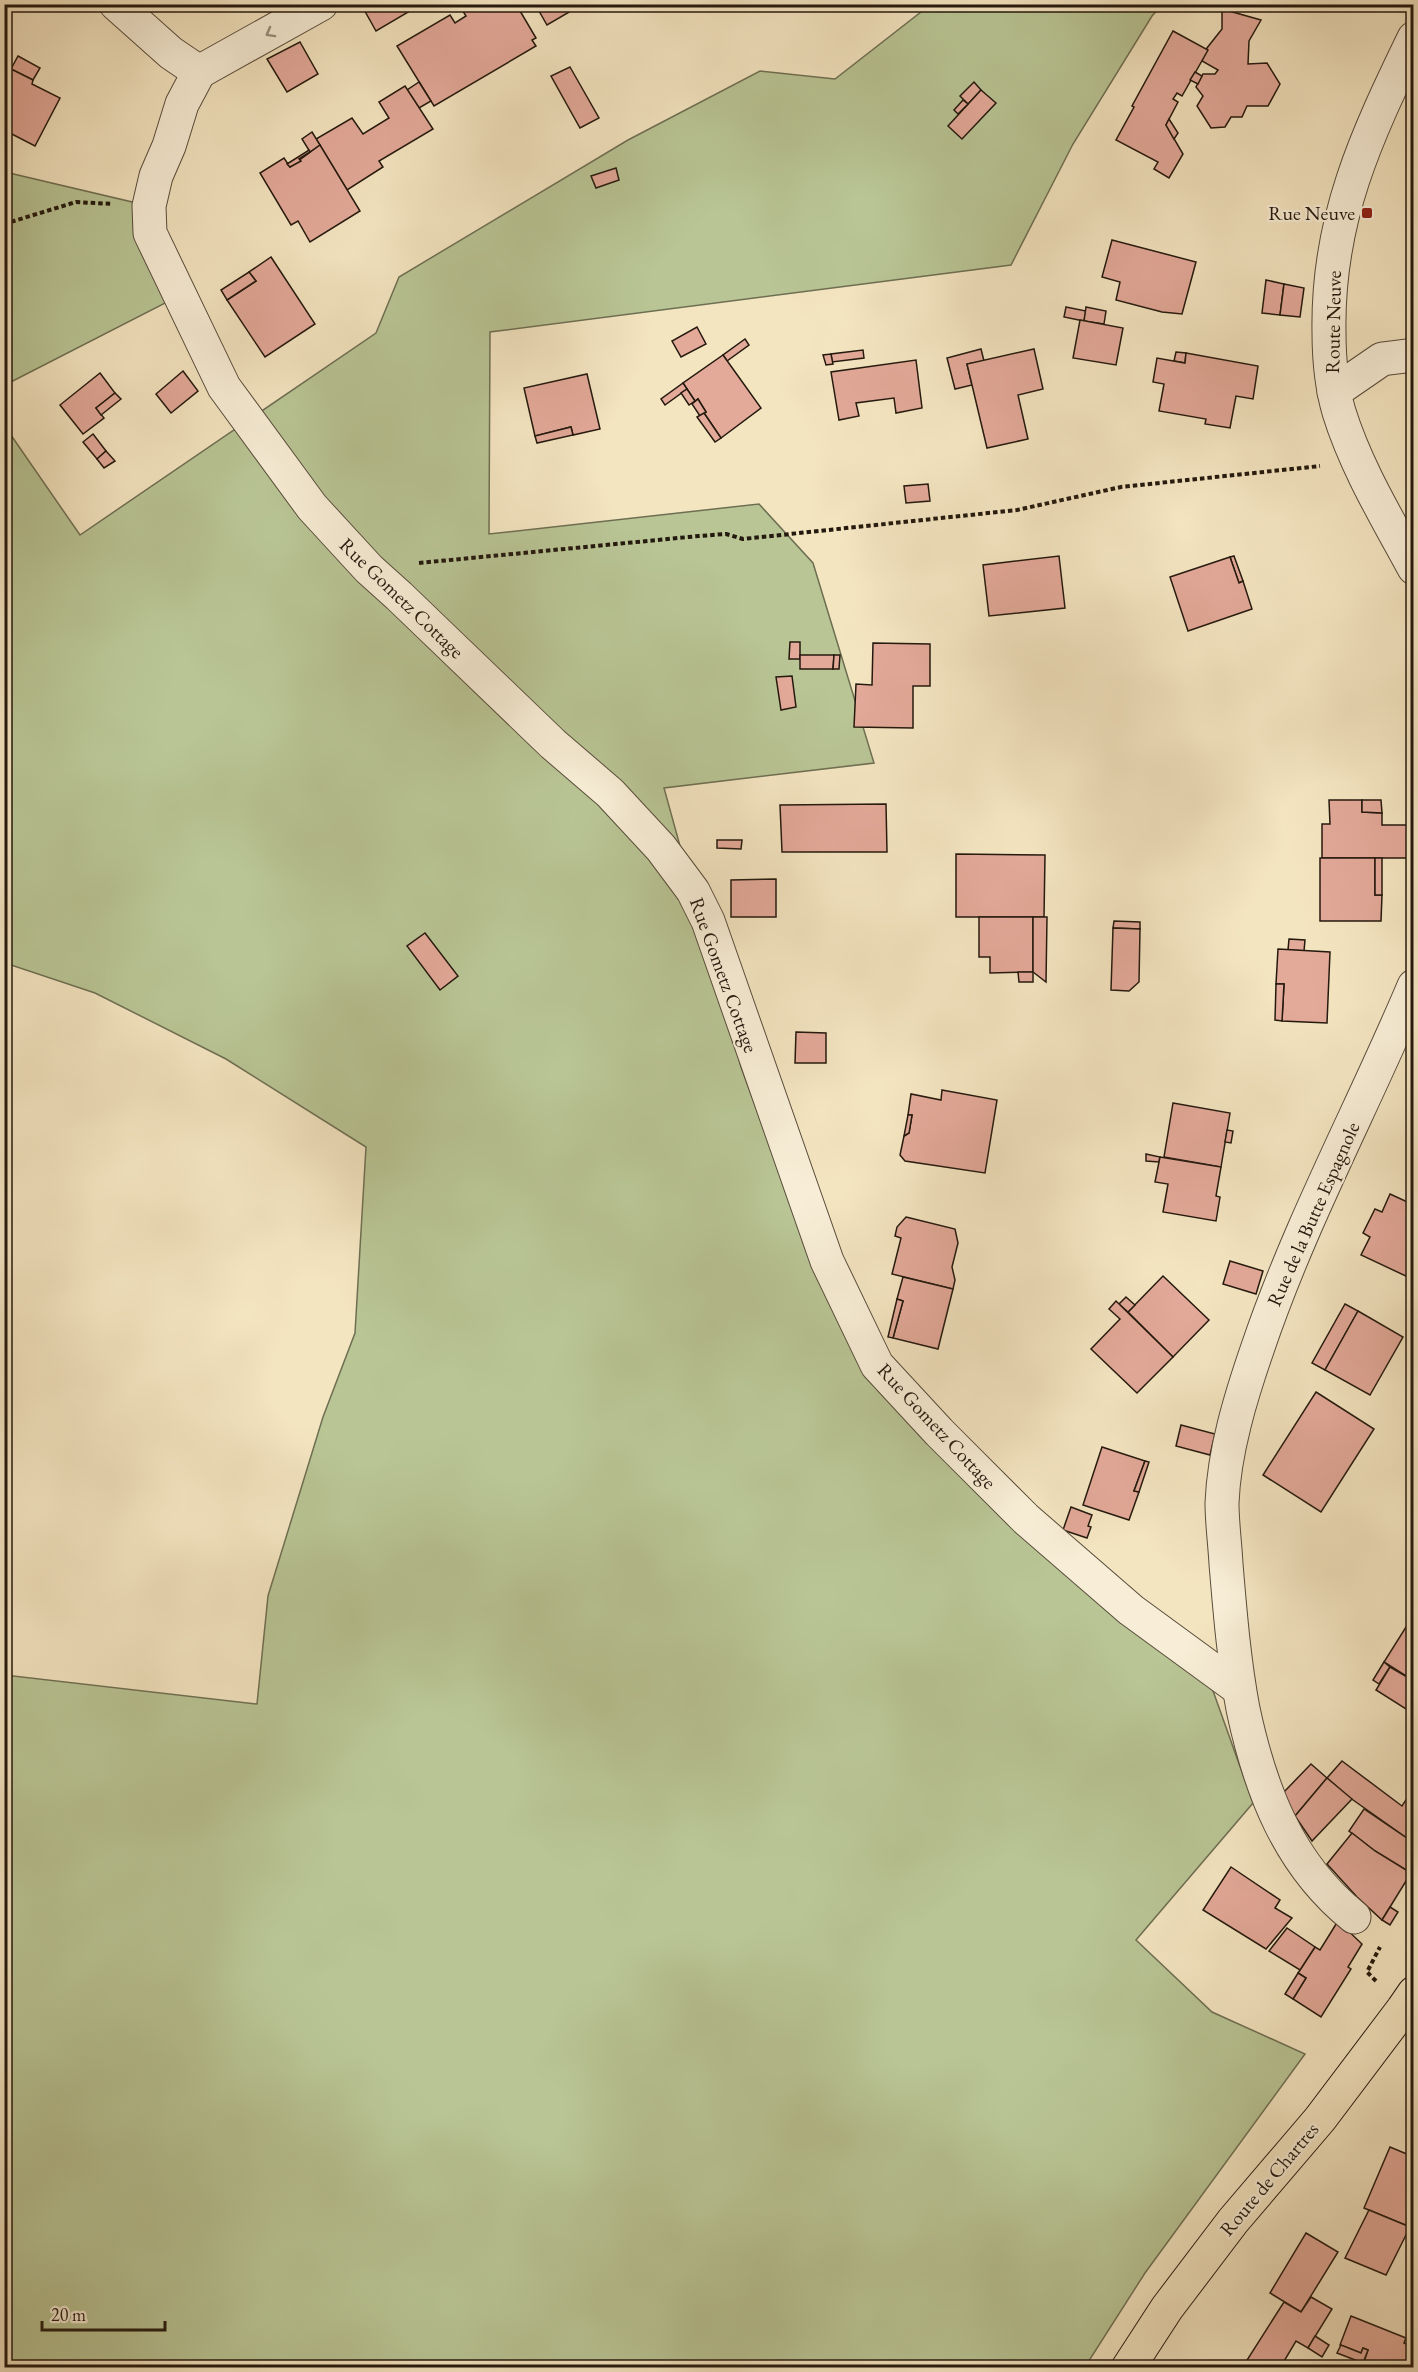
<svg xmlns="http://www.w3.org/2000/svg" width="1418" height="2372" font-family="'EB Garamond',serif">
<style>
.green{fill:#b9c595;stroke:#6e6f52;stroke-width:1.5}
.building{fill:#e3a999;stroke:#24190e;stroke-width:1.5}
.lines{fill:none;stroke-linecap:round;stroke-linejoin:round}
.minor-casing{stroke:#584c3b;stroke-width:35}
.major-casing{stroke:#24190e;stroke-width:35}
.path{stroke:#24190e;stroke-width:4;stroke-dasharray:4.5 3;stroke-linecap:butt}
.minor{stroke:#f8eed7;stroke-width:33}
.major{stroke:#f4e5c1;stroke-width:33}
.oneway{stroke:#998e7d}
.poi-dot{fill:#8f2418;stroke:#f8eed7;stroke-width:2}
.labels{text-anchor:middle;dominant-baseline:central;stroke-width:4.5;stroke-linejoin:round;paint-order:stroke}
.poi-label{font-size:20px;fill:#24190e;stroke:#f8eed7;text-anchor:end}
.street-label{font-size:20px;fill:#24190e;stroke:#f8eed7}
</style>
<rect width="100%" height="100%" fill="#f4e5c1"/>
<filter id="stains"><feTurbulence type="fractalNoise" baseFrequency=".00333" numOctaves="4"/><feColorMatrix values="0 0 0 0 .2 0 0 0 0 .09 0 0 0 0 .02 0 0 0 .5 -.17"/></filter>
<radialGradient id="worn" r=".72"><stop offset=".6" stop-color="#630" stop-opacity="0"/><stop offset="1" stop-color="#630" stop-opacity=".3"/></radialGradient>
<!-- green -->
<g class="green">
<path d="M930,5H1162L1152,16L1073,144L1011,265L490,332L489,534L759,504L813,563L874,763L664,788L741,1067L800,1226L867,1369L1207,1674L1253,1803L1136,1940L1212,2012L1305,2054L1145,2273L1085,2367H5V1675L257,1704L268,1596L323,1417L355,1333L366,1147L226,1059L95,993L5,963L4,425L80,535L376,333L399,277L628,140L760,71L835,79Z"/>
<path d="M5,172L149,206L179,296L5,385Z"/>
</g>
<!-- building -->
<g class="building">
<path d="M365,4H407L410,11L376,31L362,6Z"/>
<path d="M468,4H516L536,38L532,40L536,46L434,106L397,46L450,15L455,23L466,16L461,8Z"/>
<path d="M535,4H583L547,25Z"/>
<path d="M1222,9L1261,20L1249,41L1248,64L1267,63L1280,84L1268,106H1247L1242,117H1231L1225,127L1211,128L1197,106L1203,96L1196,87L1203,74H1215L1218,70L1202,61L1207,48L1222,29Z"/>
<path d="M1173,31L1208,50L1182,96L1177,93L1173,99L1178,102L1166,125L1183,154L1169,178L1154,169L1158,162L1116,140L1134,107L1132,106Z"/>
<path d="M300,42L318,74L287,92L267,59Z"/>
<path d="M18,56L40,68L33,80L11,69Z"/>
<path d="M570,67L599,118L580,128L551,76Z"/>
<path d="M11,69L33,80L32,84L60,98L35,146L4,130V83Z"/>
<path d="M1195,72L1202,76L1198,84L1190,80Z"/>
<path d="M419,82L431,101L419,108L407,90Z"/>
<path d="M974,82L981,90L968,104L960,96Z"/>
<path d="M405,86L433,129L379,161L383,167L347,190L316,139L352,118L363,134L389,118L379,102Z"/>
<path d="M981,90L996,103L962,139L948,126Z"/>
<path d="M963,100L968,104L958,114L954,110Z"/>
<path d="M1169,119L1178,133L1174,139L1166,125Z"/>
<path d="M312,132L320,145L310,152L302,139Z"/>
<path d="M320,145L360,211L310,242L298,221L291,225L260,173L284,158L290,167Z"/>
<path d="M309,150L310,152L299,159L301,161L290,167L287,164Z"/>
<path d="M616,168L619,180L596,188L591,176Z"/>
<path d="M1112,240L1196,262L1182,314L1162,312L1116,300L1120,282L1102,277Z"/>
<path d="M271,257L315,324L265,357L227,300L256,281L249,272Z"/>
<path d="M249,272L256,281L227,300L221,290Z"/>
<path d="M1266,280L1284,284L1280,315L1262,313Z"/>
<path d="M1284,284L1304,288L1300,317L1280,315Z"/>
<path d="M1066,307L1086,311L1084,321L1064,317Z"/>
<path d="M1086,307L1106,311L1104,324L1084,321Z"/>
<path d="M1080,320L1123,328L1116,365L1073,358Z"/>
<path d="M697,327L706,344L681,357L672,341Z"/>
<path d="M745,339L749,345L727,361L723,355Z"/>
<path d="M981,349L984,361L967,364L972,385L955,389L947,358Z"/>
<path d="M1034,349L1043,389L1018,395L1028,439L987,448L967,364Z"/>
<path d="M863,350L864,358L832,362L831,354Z"/>
<path d="M1176,352L1186,353L1185,363L1174,361Z"/>
<path d="M1186,353L1258,366L1253,399L1236,396L1230,428L1205,424L1206,419L1159,411L1164,384L1153,382L1157,358L1185,363Z"/>
<path d="M831,354L833,364L826,365L823,355Z"/>
<path d="M723,355L761,408L721,438L704,413L706,412L698,399L695,401L683,383Z"/>
<path d="M916,360L922,408L896,413L894,398L856,403L859,416L839,420L831,372Z"/>
<path d="M183,371L198,391L171,413L156,394Z"/>
<path d="M100,373L115,393L96,408L104,418L83,434L60,405Z"/>
<path d="M587,374L600,429L573,435L571,427L535,436L524,388Z"/>
<path d="M683,383L687,389L665,405L661,399Z"/>
<path d="M687,389L695,401L689,405L681,393Z"/>
<path d="M115,393L121,399L101,415L96,408Z"/>
<path d="M698,399L706,412L700,416L692,404Z"/>
<path d="M704,413L721,438L715,442L697,417Z"/>
<path d="M571,427L573,435L537,443L535,436Z"/>
<path d="M93,434L106,451L97,459L83,442Z"/>
<path d="M106,451L115,461L104,468L97,459Z"/>
<path d="M928,484L930,501L906,503L904,486Z"/>
<path d="M1059,556L1065,608L989,616L983,565Z"/>
<path d="M1234,556L1243,581L1239,583L1230,557Z"/>
<path d="M1230,557L1239,583L1243,581L1252,609L1188,631L1170,577Z"/>
<path d="M790,642H800V659H789Z"/>
<path d="M873,643L930,644V686H913V728L854,727L856,684L872,685Z"/>
<path d="M800,655H834L833,669H800Z"/>
<path d="M834,655H840L839,669H833Z"/>
<path d="M792,676L796,707L781,710L776,677Z"/>
<path d="M1329,800H1362V812L1382,813V825H1414V858H1322V824H1330Z"/>
<path d="M1362,800H1381L1382,813L1362,812Z"/>
<path d="M886,804L887,852H782L780,805Z"/>
<path d="M717,840H742L741,849L717,848Z"/>
<path d="M956,854L1045,855L1044,917H956Z"/>
<path d="M1320,858H1375V895H1382L1381,921H1320Z"/>
<rect x="1375" y="858" width="7" height="37"/>
<path d="M776,879V917H731V880Z"/>
<path d="M979,917H1033V972L990,973V957H979Z"/>
<path d="M1033,917H1047L1046,982L1033,972Z"/>
<path d="M1114,921L1140,922V929L1113,928Z"/>
<path d="M1113,928L1140,929L1139,982L1129,991L1111,990Z"/>
<path d="M425,933L458,976L440,990L407,946Z"/>
<path d="M1289,939L1305,940L1304,951L1288,950Z"/>
<path d="M1278,949L1330,952L1327,1023L1282,1021L1284,984H1276Z"/>
<path d="M1018,972H1033V982H1019Z"/>
<path d="M1276,984H1284L1282,1021L1275,1020Z"/>
<path d="M796,1032L826,1033V1063H795Z"/>
<path d="M942,1090L997,1100L985,1173L905,1161L900,1155L904,1136L909,1133L912,1115H908L911,1094L941,1100Z"/>
<path d="M1173,1103L1230,1113L1221,1167L1164,1157Z"/>
<path d="M908,1115H912L909,1133L904,1136Z"/>
<path d="M1227,1130L1233,1131L1231,1143L1225,1142Z"/>
<path d="M1146,1154L1160,1157L1159,1162L1146,1161Z"/>
<path d="M1160,1157L1221,1167L1216,1196L1220,1197L1216,1221L1163,1212L1168,1184L1155,1182Z"/>
<path d="M1390,1194L1414,1205V1265L1408,1277L1361,1255L1370,1237L1363,1233L1375,1209L1382,1212Z"/>
<path d="M906,1217L955,1229L958,1243L952,1267L955,1280L953,1289L892,1274L901,1238L895,1236L897,1227Z"/>
<path d="M1230,1261L1263,1271L1256,1294L1223,1284Z"/>
<path d="M1163,1276L1209,1320L1173,1357L1128,1312Z"/>
<path d="M903,1277L953,1289L938,1349L893,1338L903,1301L897,1299Z"/>
<path d="M1126,1297L1135,1305L1128,1312L1119,1304Z"/>
<path d="M897,1299L903,1301L893,1338L888,1337Z"/>
<path d="M1116,1301L1173,1357L1137,1393L1091,1349L1120,1319L1109,1309Z"/>
<path d="M1345,1304L1358,1311L1325,1370L1312,1363Z"/>
<path d="M1358,1311L1403,1337L1370,1395L1325,1370Z"/>
<path d="M1316,1392L1374,1429L1321,1512L1263,1475Z"/>
<path d="M1181,1425L1215,1434L1210,1455L1176,1446Z"/>
<path d="M1102,1447L1145,1461L1134,1491L1139,1492L1129,1520L1083,1505Z"/>
<path d="M1145,1461L1149,1462L1139,1492L1134,1491Z"/>
<path d="M1071,1507L1092,1515L1088,1526L1091,1527L1087,1538L1063,1530Z"/>
<path d="M1414,1614V1629L1412,1631L1406,1627Z"/>
<path d="M1406,1627L1412,1631L1414,1629V1681L1384,1662Z"/>
<path d="M1384,1662L1390,1667L1379,1684L1373,1680Z"/>
<path d="M1390,1667L1414,1681V1696L1406,1709L1376,1690Z"/>
<path d="M1342,1761L1402,1806L1414,1788V1843L1346,1795L1327,1778Z"/>
<path d="M1311,1764L1327,1778L1295,1816L1282,1794Z"/>
<path d="M1327,1778L1352,1799L1312,1841L1295,1816Z"/>
<path d="M1364,1809L1414,1843V1869L1411,1873L1375,1851L1349,1831Z"/>
<path d="M1352,1833L1375,1851L1411,1873L1382,1920L1357,1897L1327,1864Z"/>
<path d="M1231,1867L1280,1900L1275,1908L1292,1918L1266,1949L1203,1910Z"/>
<path d="M1390,1907L1398,1912L1390,1925L1382,1920Z"/>
<path d="M1338,1921L1362,1944L1348,1967L1351,1969L1321,2017L1293,1999L1306,1978L1298,1973L1315,1947L1320,1950Z"/>
<path d="M1287,1928L1315,1947L1300,1970L1269,1951Z"/>
<path d="M1298,1973L1306,1978L1293,1999L1285,1994Z"/>
<path d="M1390,2147L1414,2157V2219L1410,2227L1364,2208Z"/>
<path d="M1369,2210L1410,2227L1386,2275L1345,2258Z"/>
<path d="M1306,2233L1338,2252L1301,2312L1270,2293Z"/>
<path d="M1311,2297L1332,2309L1308,2348L1296,2341L1280,2368H1242L1284,2302L1301,2312Z"/>
<path d="M1351,2316L1406,2338L1404,2343L1414,2347V2368H1362L1368,2350L1363,2348L1361,2353L1340,2345Z"/>
<path d="M1412,2331H1414V2347L1407,2344Z"/>
<path d="M1315,2336L1329,2345L1322,2357L1308,2348Z"/>
<path d="M1341,2345L1361,2353L1363,2348L1368,2350L1363,2363L1337,2353Z"/>
</g>
<g class="lines">
<defs>
<g id="minor">
<path d="M116,4L171,53L199,72"/>
<path d="M1414,38C1366,137 1327,220 1329,332C1329,360 1331,385 1339,412C1356,467 1387,518 1414,568"/>
<path d="M199,72L182,104L169,146L156,176L149,206L150,233L224,387L312,507L369,569L399,596L553,744L610,793L661,848L693,891L708,921L827,1261L877,1365L939,1432L1026,1519L1131,1610L1239,1689"/>
<path d="M199,72L321,4"/>
<path d="M1334,392L1382,359L1414,355"/>
<path d="M1354,1917C1288,1864 1260,1789 1243,1709C1234,1661 1230,1612 1226,1564C1225,1544 1222,1523 1222,1503C1224,1451 1241,1396 1258,1347C1300,1223 1363,1107 1414,986"/>
</g>
<path id="major" d="M1128,2368L1167,2308L1233,2221L1320,2119L1403,2009L1414,1993"/>
</defs>
<!-- minor casing -->
<use href="#minor" class="minor-casing"/>
<!-- major casing -->
<use href="#major" class="major-casing"/>
<!-- path -->
<g class="path">
<path d="M4,224L76,202L113,204"/>
<path d="M419,563L699,536L726,534L743,539L1017,510L1121,487L1320,466"/>
<path d="M1376,1981L1367,1972L1380,1947"/>
</g>
<!-- minor -->
<use href="#minor" class="minor"/>
<!-- major -->
<use href="#major" class="major"/>
</g>
<!-- one-way arrows -->
<defs><path id="oneway-chevron" d="M-2-3.5L2.5 0L-2 3.5" fill="none" stroke-width="1.6" stroke-linecap="round" stroke-linejoin="round" transform="scale(1.5)"/></defs>
<use class="oneway" href="#oneway-chevron" transform="translate(270 33) rotate(151)"/>
<!-- markers -->
<rect class="poi-dot" x="1361" y="207" width="12" height="12" rx="3"/>
<g class="labels">
<!-- poi labels -->
<g class="poi-label">
<text x="1355" y="213">Rue Neuve</text>
</g>
<!-- street labels -->
<g class="street-label">
<text transform="translate(1333 322) rotate(-89)">Route Neuve</text>
<text transform="translate(402 598) rotate(44)">Rue Gometz Cottage</text>
<text transform="translate(724 975) rotate(70)">Rue Gometz Cottage</text>
<text transform="translate(1313 1214) rotate(-66)">Rue de la Butte Espagnole</text>
<text transform="translate(937 1426) rotate(47)">Rue Gometz Cottage</text>
<text transform="translate(1269 2179) rotate(-50)">Route de Chartres</text>
</g>
</g>
<!-- margin -->
<rect width="1418" height="2372" fill="none" stroke="#f4e5c1" stroke-width="24"/>
<rect x="6" y="6" width="1406" height="2360" fill="none" stroke="#24190e" stroke-width="3"/>
<rect x="12" y="12" width="1394" height="2348" fill="none" stroke="#24190e" stroke-width="1.5"/>
<!-- scale -->
<path d="M42 2321v9h123v-9" fill="none" stroke="#24190e" stroke-width="3"/>
<text x="51" y="2321" font-size="18" fill="#24190e" stroke="#f8eed7" stroke-width="4.5" paint-order="stroke">20 m</text>
<rect width="100%" height="100%" filter="url(#stains)"/>
<rect width="100%" height="100%" fill="url(#worn)"/>
</svg>
